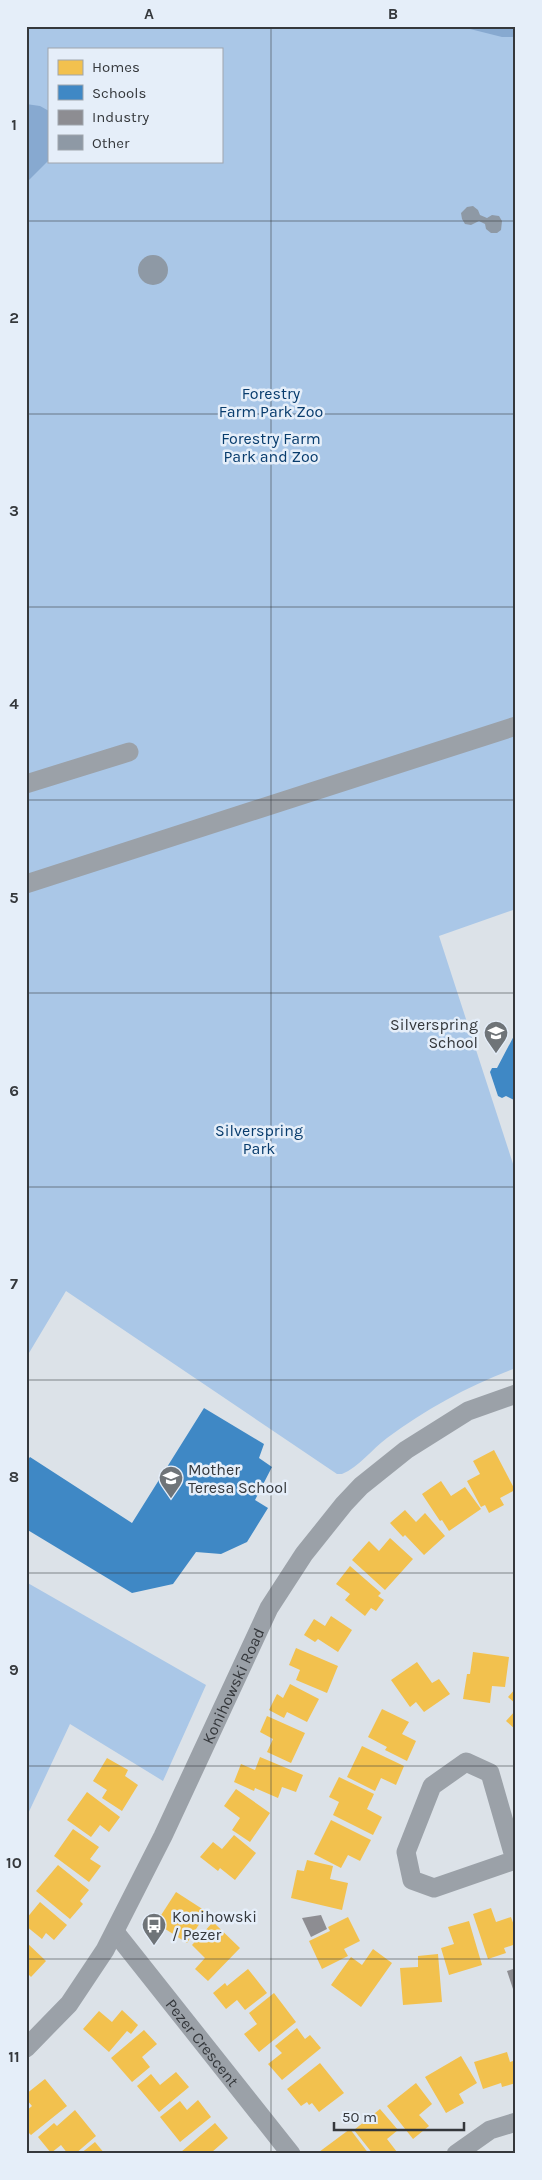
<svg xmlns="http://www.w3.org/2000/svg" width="542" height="2180" font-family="Karla,sans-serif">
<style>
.green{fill:#aac7e7;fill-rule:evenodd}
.water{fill:#87a9d0}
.homes{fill:#f2c14e}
.schools{fill:#3f88c5}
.industry{fill:#8d8d92}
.building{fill:#8e99a5}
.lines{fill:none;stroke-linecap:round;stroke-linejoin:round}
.minor{stroke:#9ba1a8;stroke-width:19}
.grid{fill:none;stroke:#35383c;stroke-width:1;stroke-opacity:0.55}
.labels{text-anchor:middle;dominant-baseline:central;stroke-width:5;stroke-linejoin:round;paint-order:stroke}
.park-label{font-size:16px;fill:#083c6d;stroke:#e5eef9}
.poi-label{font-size:16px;fill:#35383c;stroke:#e5eef9;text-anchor:start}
.street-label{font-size:16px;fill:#35383c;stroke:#e5eef9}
.neatline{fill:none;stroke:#35383c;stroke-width:2}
.grid-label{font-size:16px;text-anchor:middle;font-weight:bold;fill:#35383c}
</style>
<rect width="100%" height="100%" fill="#dce2e8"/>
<!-- green -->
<g class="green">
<path d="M26,26H516V909L439,936L516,1173V1368C468,1386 428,1408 387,1438C372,1449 359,1467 342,1474H337L66,1291L26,1358ZM49,49H221V161H49Z"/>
<path d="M26,1582L206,1685L163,1781L70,1724L26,1818Z"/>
</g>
<!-- water -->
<g class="water">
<path d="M467,26H516V37H502L466,28Z"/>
<path d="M26,104L40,106L49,111V160L26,183Z"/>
</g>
<!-- homes -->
<g class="homes">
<path d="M494,1450L515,1490L500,1498L504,1505L489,1513L485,1505L481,1507L467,1481L480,1474L473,1461Z"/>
<path d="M441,1481L451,1496L465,1487L481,1509L449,1531L442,1520L440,1521L422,1494Z"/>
<path d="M405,1510L416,1522L425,1513L445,1536L424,1555L405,1535L403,1537L390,1523Z"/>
<path d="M390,1538L413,1559L385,1590L352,1560L369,1541L379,1551Z"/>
<path d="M350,1566L381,1593L378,1596L384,1600L376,1611L371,1608L365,1616L345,1600L350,1594L336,1584Z"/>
<path d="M331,1616L352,1630L338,1652L318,1639L315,1642L304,1635L314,1619L325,1626Z"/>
<path d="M296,1648L338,1666L327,1693L296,1680L300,1670L289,1665Z"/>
<path d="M473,1652L509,1657L505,1687L492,1686L490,1703L463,1699L467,1674H470Z"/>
<path d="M417,1662L432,1683L439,1679L450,1694L424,1712L416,1702L410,1707L391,1680Z"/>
<path d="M290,1684L319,1699L307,1722L287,1712L284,1718L269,1710L277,1694L283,1698Z"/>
<path d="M516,1688V1704L508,1697Z"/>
<path d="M382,1709L409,1722L402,1734L416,1741L407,1761L385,1750L387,1747L368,1737Z"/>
<path d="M516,1710V1730L506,1721Z"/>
<path d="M267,1716L305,1733L291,1763L267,1752L273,1739L260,1732Z"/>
<path d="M362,1746L404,1766L396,1785L381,1778L375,1791L347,1777Z"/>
<path d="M260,1757L303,1775L296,1792L282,1787L278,1798L255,1788L254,1791L234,1782L241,1764L255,1770Z"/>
<path d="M107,1758L128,1770L125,1776L138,1785L122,1811L102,1798L107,1790L93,1781Z"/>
<path d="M339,1777L374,1794L367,1809L382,1817L373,1835L333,1815L339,1802L329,1797Z"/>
<path d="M236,1789L270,1813L250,1842L232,1830L240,1818L224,1806Z"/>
<path d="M87,1792L120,1817L109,1832L100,1825L91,1837L67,1820Z"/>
<path d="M331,1820L371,1840L360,1861L348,1855L341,1868L314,1854Z"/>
<path d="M73,1829L99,1847L90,1859L101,1866L89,1882L54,1856Z"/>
<path d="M234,1835L256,1853L235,1880L220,1868L218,1871L200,1857L213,1842L222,1849Z"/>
<path d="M307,1860L333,1866L330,1879L348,1883L342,1910L291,1898L297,1870L304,1871Z"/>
<path d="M58,1865L89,1890L80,1901L83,1904L70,1919L36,1891Z"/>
<path d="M176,1892L207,1912L187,1943L156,1923Z"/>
<path d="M40,1902L67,1925L54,1940L46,1933L42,1939L26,1926V1919Z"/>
<path d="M491,1908L496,1922L511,1917L516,1931V1944L504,1948L506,1953L488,1959L473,1914Z"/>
<path d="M348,1917L360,1941L344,1949L348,1956L322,1969L309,1941L330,1931L328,1927Z"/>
<path d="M469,1921L482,1965L449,1975L441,1948L454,1944L448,1927Z"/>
<path d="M213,1922L240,1948L208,1981L195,1969L205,1958L192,1945Z"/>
<path d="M26,1942L46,1961L31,1977L26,1972Z"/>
<path d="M373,1949L392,1963L361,2007L331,1985L351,1957L362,1965Z"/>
<path d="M438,1954L442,2002L403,2005L400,1968L418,1967V1956Z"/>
<path d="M248,1969L267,1993L245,2010L237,2000L226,2009L213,1993L225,1983L227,1986Z"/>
<path d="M274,1993L296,2022L259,2052L244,2034L257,2024L249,2013Z"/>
<path d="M122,2010L138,2025L131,2034L127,2031L109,2052L83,2029L99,2011L112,2022Z"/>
<path d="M297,2028L305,2039L310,2035L321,2048L282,2080L268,2064L282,2053L275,2046Z"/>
<path d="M144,2030L157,2044L142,2057L150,2067L132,2082L111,2058Z"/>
<path d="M507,2052L510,2062L513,2061L516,2069V2083L502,2087L501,2083L483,2089L474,2062Z"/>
<path d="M461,2056L477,2083L459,2094L464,2103L446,2113L425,2077Z"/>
<path d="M320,2063L344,2093L319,2112L312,2103L309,2105L307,2102L301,2106L287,2089Z"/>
<path d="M176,2072L189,2087L159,2112L137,2086L151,2074L160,2085Z"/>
<path d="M45,2079L67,2106L31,2135L26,2130V2111L32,2106L26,2099V2094Z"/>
<path d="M416,2083L432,2104L419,2115L429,2126L413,2139L387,2106Z"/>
<path d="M198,2100L211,2117L180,2142L160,2117L180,2101L187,2110Z"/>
<path d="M380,2109L398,2130L387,2139L397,2152L394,2154H373L354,2130Z"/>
<path d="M75,2110L96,2136L75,2154H68L61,2145L51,2153L38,2137L54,2123L57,2126Z"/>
<path d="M215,2123L228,2138L212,2152L213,2154H182L181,2152Z"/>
<path d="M350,2129L369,2154H320L319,2152Z"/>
<path d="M95,2142L105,2154H80Z"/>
</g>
<!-- schools -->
<g class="schools">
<path d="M516,1032V1101L506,1096L502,1098L498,1096L490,1072L492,1068H497Z"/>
<path d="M204,1408L264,1444L259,1458L272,1467L255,1500L268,1508L247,1542L221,1554L196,1552L173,1584L132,1593L26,1529V1462L30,1457L132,1523Z"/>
</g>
<!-- industry -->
<g class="industry">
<path d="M321,1915L327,1929L311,1937L302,1918Z"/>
<path d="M516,1968V1988L513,1989L507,1971Z"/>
</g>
<!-- building -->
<g class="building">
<path d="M473,206L478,210L480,215L487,218L492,215L499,216L502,221L501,230L497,233H491L486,229L485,224L479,221L471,225L465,224L462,219L461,213L467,207Z"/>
<circle cx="153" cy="270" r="15"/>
</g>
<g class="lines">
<!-- minor -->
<g class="minor">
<path d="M26,784L129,752"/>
<path d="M26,884L516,726"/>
<path d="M466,1762L490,1773L515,1860L434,1888L412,1880L406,1852L432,1786Z"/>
<path id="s1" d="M115,1932L291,2154"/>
<path id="s2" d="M26,2048L69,2004L105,1950L163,1836L269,1608L304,1554L344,1504L361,1486L406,1450L468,1411L516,1394"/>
<path d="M456,2154L490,2130L516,2122"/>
</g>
</g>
<!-- grid -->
<path class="grid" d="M271,26V2154M26,221H516M26,414H516M26,607H516M26,800H516M26,993H516M26,1187H516M26,1380H516M26,1573H516M26,1766H516M26,1959H516"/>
<!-- icons -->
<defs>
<symbol id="school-pin" viewBox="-11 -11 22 30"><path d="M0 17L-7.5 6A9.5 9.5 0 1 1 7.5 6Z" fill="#6f7478" stroke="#e5eef9"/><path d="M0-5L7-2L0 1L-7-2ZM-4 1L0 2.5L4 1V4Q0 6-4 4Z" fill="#fff"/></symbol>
<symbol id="bus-pin" viewBox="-11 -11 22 30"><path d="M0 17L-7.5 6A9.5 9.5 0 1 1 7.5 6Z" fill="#6f7478" stroke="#e5eef9"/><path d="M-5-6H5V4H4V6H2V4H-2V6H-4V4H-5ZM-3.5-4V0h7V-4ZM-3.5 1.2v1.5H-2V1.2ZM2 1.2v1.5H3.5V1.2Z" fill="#fff"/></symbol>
</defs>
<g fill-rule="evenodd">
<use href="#school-pin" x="482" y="1019" width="28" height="38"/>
<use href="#school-pin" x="157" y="1464" width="28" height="38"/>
<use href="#bus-pin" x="140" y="1911" width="28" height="38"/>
</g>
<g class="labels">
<!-- park labels -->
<g class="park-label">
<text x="271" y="393">Forestry<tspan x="271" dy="18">Farm Park Zoo</tspan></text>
<text x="271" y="438">Forestry Farm<tspan x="271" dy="18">Park and Zoo</tspan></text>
<text x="259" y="1130">Silverspring<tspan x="259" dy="18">Park</tspan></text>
</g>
<!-- poi labels -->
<g class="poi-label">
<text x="478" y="1024" text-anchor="end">Silverspring<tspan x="478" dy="18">School</tspan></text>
<text x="188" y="1469">Mother<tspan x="188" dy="18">Teresa School</tspan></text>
<text x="172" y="1916">Konihowski<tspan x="172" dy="18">/ Pezer</tspan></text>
</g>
<!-- street labels -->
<g class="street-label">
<text stroke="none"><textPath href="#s2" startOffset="420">Konihowski Road</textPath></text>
<text stroke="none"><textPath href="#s1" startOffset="141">Pezer Crescent</textPath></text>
</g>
</g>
<!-- border -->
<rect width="542" height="2180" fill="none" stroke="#e5eef9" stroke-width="55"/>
<!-- legend -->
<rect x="48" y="48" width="175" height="115" fill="#e5eef9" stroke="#9fa5ad"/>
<rect x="58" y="60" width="25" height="15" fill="#f2c14e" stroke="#9fa5ad"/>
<text x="92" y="72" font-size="15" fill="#35383c">Homes</text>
<rect x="58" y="85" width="25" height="15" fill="#3f88c5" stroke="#9fa5ad"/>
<text x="92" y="98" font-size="15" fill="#35383c">Schools</text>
<rect x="58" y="110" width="25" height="15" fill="#8d8d92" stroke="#9fa5ad"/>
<text x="92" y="122" font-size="15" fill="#35383c">Industry</text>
<rect x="58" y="135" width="25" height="15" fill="#8e99a5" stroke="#9fa5ad"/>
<text x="92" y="148" font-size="15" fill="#35383c">Other</text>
<!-- scale -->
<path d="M334 2122v8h130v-8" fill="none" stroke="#35383c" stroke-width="2.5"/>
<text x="342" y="2122" font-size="15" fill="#35383c" stroke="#e5eef9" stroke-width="4" paint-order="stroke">50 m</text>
<rect x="28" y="28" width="486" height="2124" class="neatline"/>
<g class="grid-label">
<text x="149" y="19">A</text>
<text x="393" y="19">B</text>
<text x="14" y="130">1</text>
<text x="14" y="323">2</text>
<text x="14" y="516">3</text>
<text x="14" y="709">4</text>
<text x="14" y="903">5</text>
<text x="14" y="1096">6</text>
<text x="14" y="1289">7</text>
<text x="14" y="1482">8</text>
<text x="14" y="1675">9</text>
<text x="14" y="1868">10</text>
<text x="14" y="2062">11</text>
</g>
</svg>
